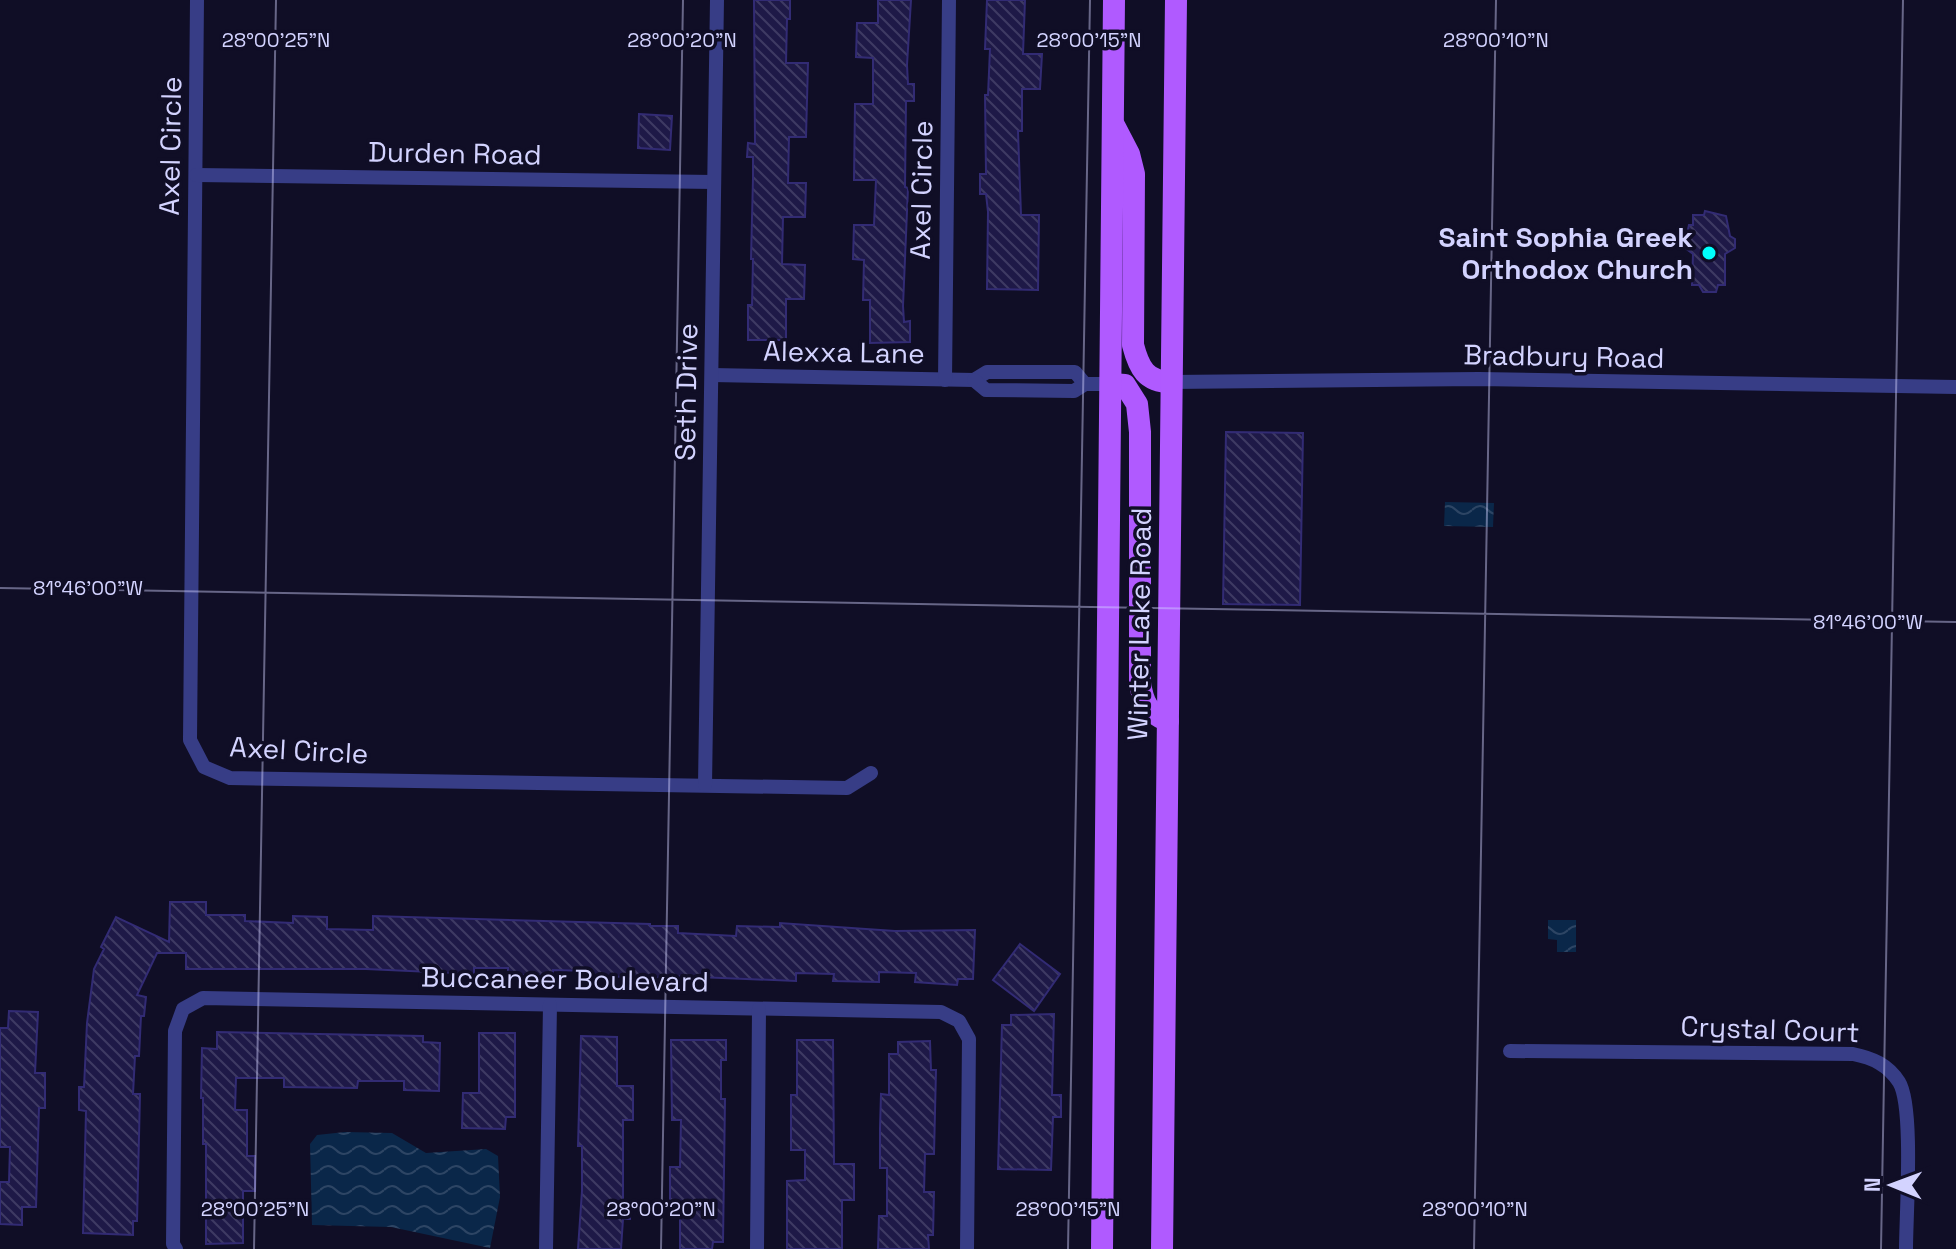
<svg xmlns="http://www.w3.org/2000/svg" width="1956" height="1249" font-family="'Space Grotesk',sans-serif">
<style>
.water{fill:url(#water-waves)}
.building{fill:url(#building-back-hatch);stroke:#322b74;stroke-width:2}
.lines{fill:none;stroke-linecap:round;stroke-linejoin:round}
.street{stroke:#373d86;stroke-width:14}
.primary{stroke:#b05aff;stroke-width:22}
.ticks{fill:none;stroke:#d3d3ff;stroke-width:2;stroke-opacity:0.45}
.poi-dot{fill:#00fefd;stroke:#100e26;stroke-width:3}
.labels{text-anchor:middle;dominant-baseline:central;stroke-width:7;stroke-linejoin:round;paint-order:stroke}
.street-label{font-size:28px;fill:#d3d3ff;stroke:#100e26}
.poi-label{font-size:28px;font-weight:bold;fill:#d3d3ff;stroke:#100e26;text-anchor:end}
.ticks-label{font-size:20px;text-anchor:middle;fill:#d3d3ff;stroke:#100e26;stroke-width:7;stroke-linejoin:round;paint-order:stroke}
</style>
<defs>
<pattern id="water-waves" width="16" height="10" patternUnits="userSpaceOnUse" patternTransform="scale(2)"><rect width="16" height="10" fill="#0a2749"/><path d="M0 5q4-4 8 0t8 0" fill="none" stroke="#2d4564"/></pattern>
<pattern id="building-back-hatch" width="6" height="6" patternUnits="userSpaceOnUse" patternTransform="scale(2)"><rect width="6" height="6" fill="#1e1947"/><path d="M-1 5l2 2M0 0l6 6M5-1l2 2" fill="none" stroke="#3e3a63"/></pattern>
</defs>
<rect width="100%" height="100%" fill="#100e26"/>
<!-- water -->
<g class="water">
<path d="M1445,502L1494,503L1493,527L1444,526Z"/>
<path d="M1548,920H1576V952H1557V940L1548,939Z"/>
<path d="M345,1132L392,1133L426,1153L486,1149L498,1156L500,1197L490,1248L391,1227L312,1225L310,1144L317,1135Z"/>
</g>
<!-- building -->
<g class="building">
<path d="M754,0H790V19H787L786,63H808L806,137H789L788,183H806L805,217H783L782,264L805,265L804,299H786V340H748V305H752L753,259H751L753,178V157H747L748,143L755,144Z"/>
<path d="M878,0H911L907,65L908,84H914V101H906L905,187L908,188L903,306L904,322L910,321V342L870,343V300H863L864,260L853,259L854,225H874L876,180H854L855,104H873V58L856,57L857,23H878Z"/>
<path d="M987,0H1025L1023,54H1042L1040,89H1022V131H1018L1021,215H1039L1038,290L987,289L988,212L986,194H980V174H986L985,95H988L990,49H985Z"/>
<path d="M639,114L672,116L670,150L638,148Z"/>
<path d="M1705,211L1726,216L1730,236L1735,239V248L1725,254V285H1718L1716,292H1703L1699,285H1692L1693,254L1684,247L1689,225H1693V215H1704Z"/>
<path d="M1226,432L1303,433L1300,605L1223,604Z"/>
<path d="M170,902H206V915H245V921L293,923V916L327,917V929L373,930V916L650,924V926H678V933L736,936L737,926L780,927V923L895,931L975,930L973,979H958L957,985L915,982L916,973L879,972V982L833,981L834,974L796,973V981L673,976V978L589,976V971L553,970V975H508V968H474V974L366,969H186V953H157L137,995L146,997L144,1016H141L139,1056H135L133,1094H140L137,1221H133V1235L83,1233L86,1111L79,1110V1087H84L87,1023L94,969L104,949L101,947L116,917L169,942Z"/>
<path d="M1020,944L1060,974L1034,1011L993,980Z"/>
<path d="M9,1011L38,1012L35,1073H45V1108H39L36,1207H22V1225L0,1224V1182H9L10,1147H0V1028H8Z"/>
<path d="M1054,1014L1052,1095H1061V1117H1053L1051,1170L998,1169L1002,1025H1011V1015Z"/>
<path d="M217,1032L423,1036V1042L440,1043L439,1091L404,1090V1081H358L357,1088L284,1087V1078H236L235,1110H247V1156H255V1191H243V1243L206,1244V1144H203V1098H201L202,1048L217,1049Z"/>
<path d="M479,1033H515V1117H506L505,1129L462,1128L463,1093H479Z"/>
<path d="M581,1036L617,1037V1086H633V1120H623V1204H631L630,1219H623L621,1249H578L582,1191V1146H578Z"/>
<path d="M671,1040H726V1060H721V1099H725L723,1242H713L712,1249H680V1201H670V1167H680L681,1120H672Z"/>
<path d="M797,1040H833L834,1164H854V1200H842V1249H787V1181L805,1180V1150H791V1095H797Z"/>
<path d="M930,1041L931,1070H936L934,1154H925L924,1192H934L933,1235H928L929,1249H878L879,1216H887V1168H880V1128L881,1094L889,1095V1054H898V1042Z"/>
</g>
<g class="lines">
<!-- street -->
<g class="street">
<path d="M197,0L190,740L204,767L230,778L847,788L871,773"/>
<path d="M196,175L714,182"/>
<path d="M712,375L974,380L987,372H1075L1085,384"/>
<path d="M945,380L949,0"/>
<path d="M974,380L986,390L1074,391L1085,384H1111"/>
<path d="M1171,382L1479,379L1956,387"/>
<path d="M705,785L717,0"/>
<path d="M1510,1051L1853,1054C1873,1058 1888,1065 1899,1082C1914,1106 1906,1216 1906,1249"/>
<path d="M176,1249L173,1244L175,1031L183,1009L203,998L941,1012L959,1021L969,1039L967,1249"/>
<path d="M546,1249L550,1005"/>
<path d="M757,1249L759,1009"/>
</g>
<!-- primary -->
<g class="primary">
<path d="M1115,127L1129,154L1134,174L1133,345C1139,368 1146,382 1171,382"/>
<path d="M1111,384L1125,385L1137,404L1140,432V683C1143,703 1148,713 1168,721"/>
<path d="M1102,1249L1114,0"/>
<path d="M1162,1249L1176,0"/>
</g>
</g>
<!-- ticks -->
<path class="ticks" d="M0,588L1956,622M254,1249L276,0M661,1249L683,0M1068,1249L1090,0M1474,1249L1496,0M1881,1249L1903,0"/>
<!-- markers -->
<circle class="poi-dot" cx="1709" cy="253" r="8"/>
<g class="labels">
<!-- street labels -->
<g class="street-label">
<text transform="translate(170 146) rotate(-89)">Axel Circle</text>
<text transform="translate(455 153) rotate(1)">Durden Road</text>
<text transform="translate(921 190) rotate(-89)">Axel Circle</text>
<text transform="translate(844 352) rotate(1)">Alexxa Lane</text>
<text transform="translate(1564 356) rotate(1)">Bradbury Road</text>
<text transform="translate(686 392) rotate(-89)">Seth Drive</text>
<text transform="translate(1139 624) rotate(-89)">Winter Lake Road</text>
<text transform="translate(299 750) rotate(3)">Axel Circle</text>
<text transform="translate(565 979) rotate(1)">Buccaneer Boulevard</text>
<text transform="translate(1770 1029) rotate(2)">Crystal Court</text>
</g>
<!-- poi labels -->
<g class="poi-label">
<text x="1693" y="237">Saint Sophia Greek<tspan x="1693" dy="32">Orthodox Church</tspan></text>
</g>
</g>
<g class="ticks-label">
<text x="276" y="47">28°00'25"N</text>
<text x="682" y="47">28°00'20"N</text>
<text x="1089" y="47">28°00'15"N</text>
<text x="1496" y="47">28°00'10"N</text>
<text x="88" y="595">81°46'00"W</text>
<text x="1868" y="629">81°46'00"W</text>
<text x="255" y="1216">28°00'25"N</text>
<text x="661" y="1216">28°00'20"N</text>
<text x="1068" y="1216">28°00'15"N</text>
<text x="1475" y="1216">28°00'10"N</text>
</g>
<!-- north arrow -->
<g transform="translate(1892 1185) rotate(271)" stroke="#100e26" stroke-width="6" paint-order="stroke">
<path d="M0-6L14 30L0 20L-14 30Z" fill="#d3d3ff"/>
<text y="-12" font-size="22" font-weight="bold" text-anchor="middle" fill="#d3d3ff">N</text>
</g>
</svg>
